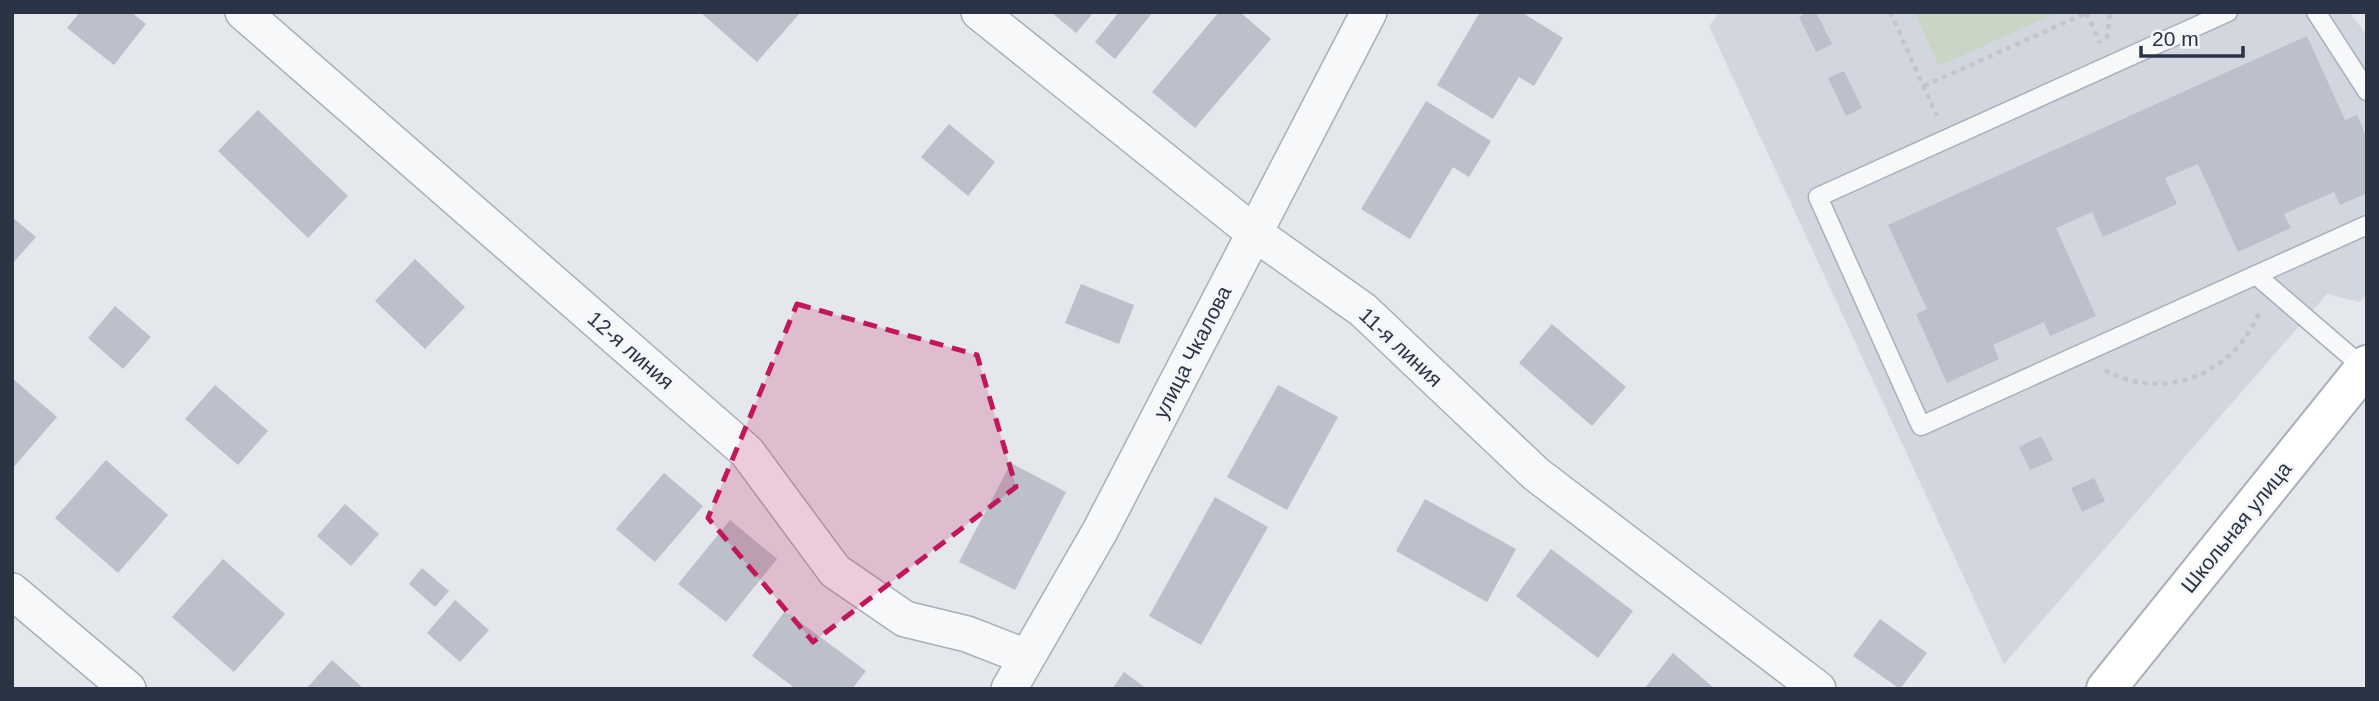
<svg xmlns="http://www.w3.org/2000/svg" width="2379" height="701" font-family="Helvetica,sans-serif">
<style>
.built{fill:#d2d6de}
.green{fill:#c9d6c5}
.building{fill:#bbc0ca}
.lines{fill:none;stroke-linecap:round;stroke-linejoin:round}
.lane-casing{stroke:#a9aeb7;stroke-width:21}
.street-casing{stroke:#a9aeb7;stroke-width:38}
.secondary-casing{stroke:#a9aeb7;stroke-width:42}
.path{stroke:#c2c5cb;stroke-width:4.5;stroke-dasharray:5 5;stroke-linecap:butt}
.lane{stroke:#f7f8fa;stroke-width:18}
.street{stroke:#f7f8fa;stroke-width:35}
.secondary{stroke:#fff;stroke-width:38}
.marked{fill:#c2185b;fill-opacity:0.2;stroke:#c2185b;stroke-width:5;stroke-dasharray:14 9;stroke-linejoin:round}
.labels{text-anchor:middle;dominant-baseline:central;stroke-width:5;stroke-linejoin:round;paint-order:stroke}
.street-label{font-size:21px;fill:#2b3445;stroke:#f4f6f9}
</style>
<rect width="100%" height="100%" fill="#e4e7ec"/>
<!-- built -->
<path class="built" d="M1716,12H2349L2367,35V294L2360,302L2327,294L2004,664L1709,26L1717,15Z"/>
<!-- green -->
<path class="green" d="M1914,12H2058L1939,66Z"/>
<!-- building -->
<g class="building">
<path d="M80,12H131L146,24L114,65L67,28Z"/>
<path d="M700,12H801L757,62Z"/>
<path d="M1051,12H1094L1076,33Z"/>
<path d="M1119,12H1153L1115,59L1095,42Z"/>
<path d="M1219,12H1240L1271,39L1195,128L1152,92Z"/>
<path d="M1480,12H1521L1563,38L1534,86L1519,77L1493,119L1437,85Z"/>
<path d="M1808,12H1816L1832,44L1816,52L1799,17Z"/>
<path d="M2307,36L2345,120L2357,115L2367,138V193L2340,205L2334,192L2284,214L2291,228L2238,252L2198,164L2165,178L2177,204L2103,237L2092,212L2056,228L2096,316L2050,336L2044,322L1993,345L1999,359L1947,383L1916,314L1927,309L1888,225Z"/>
<path d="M1844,71L1862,108L1846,116L1828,78Z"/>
<path d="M1426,101L1491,141L1469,177L1453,167L1410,239L1361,209Z"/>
<path d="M258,110L348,196L308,238L218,151Z"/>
<path d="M949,124L995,162L968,196L921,157Z"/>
<path d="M12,217L36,237L12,264Z"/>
<path d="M415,259L465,307L425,349L375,301Z"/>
<path d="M1081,284L1134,305L1119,344L1065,323Z"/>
<path d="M115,306L151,337L123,369L88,338Z"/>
<path d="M1552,324L1626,387L1592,426L1519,363Z"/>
<path d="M12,378L57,417L12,469Z"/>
<path d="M215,385L268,431L238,465L185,419Z"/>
<path d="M1278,385L1338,417L1287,510L1227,477Z"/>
<path d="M2041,436L2053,460L2030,470L2019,447Z"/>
<path d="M106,460L168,515L118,573L55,518Z"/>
<path d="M1011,463L1066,492L1015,590L959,562Z"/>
<path d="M664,473L703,506L655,562L616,529Z"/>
<path d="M2094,478L2105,501L2082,512L2071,488Z"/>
<path d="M1215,497L1268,527L1201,645L1149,616Z"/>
<path d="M1425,499L1516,549L1487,602L1396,551Z"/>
<path d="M345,504L379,534L351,566L317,536Z"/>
<path d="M730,520L777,559L726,622L678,584Z"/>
<path d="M1551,549L1633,611L1598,658L1516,596Z"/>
<path d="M223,559L285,614L234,672L172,617Z"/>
<path d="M422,568L449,591L435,607L409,584Z"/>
<path d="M455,600L489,630L460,662L427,633Z"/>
<path d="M785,611L866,671L852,689H796L752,656Z"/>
<path d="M1880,619L1927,653L1900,689L1853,656Z"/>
<path d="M1673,653L1715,689H1644Z"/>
<path d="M332,660L364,689H306Z"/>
<path d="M1124,672L1147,689H1112Z"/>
</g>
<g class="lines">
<defs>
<g id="lane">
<path d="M2228,12L1818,197L1921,426L2367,225"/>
<path d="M2316,12L2367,91"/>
<path d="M2256,275L2364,368"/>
</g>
<g id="street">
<path d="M243,12L747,452L835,571L905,619L967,634L1026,657"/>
<path d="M979,12L1253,232L1363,310L1536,474L1818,689"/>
<path d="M12,591L128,689"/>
<path d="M1009,689L1100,531L1369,12"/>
</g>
<path id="secondary" d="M2106,689L2367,365"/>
</defs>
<!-- lane casing -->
<use href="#lane" class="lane-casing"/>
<!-- street casing -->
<use href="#street" class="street-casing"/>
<!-- secondary casing -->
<use href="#secondary" class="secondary-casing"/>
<!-- path -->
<g class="path">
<path d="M1890,12L1937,116"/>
<path d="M2086,13L2100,43"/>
<path d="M2107,39L2110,12"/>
<path d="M1924,86L2086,13"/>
<path d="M2105,370C2165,404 2237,372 2260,310"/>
</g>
<!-- lane -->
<use href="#lane" class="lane"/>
<!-- street -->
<use href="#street" class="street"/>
<!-- secondary -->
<use href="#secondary" class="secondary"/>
</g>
<!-- marked area -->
<path class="marked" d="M797,304L977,355L1016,487L813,642L708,518Z"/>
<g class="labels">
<!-- street labels -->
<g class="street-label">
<text transform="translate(1401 347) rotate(43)">11-я линия</text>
<text transform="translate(631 350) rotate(41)">12-я линия</text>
<text transform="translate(1192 352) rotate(-63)">улица Чкалова</text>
<text transform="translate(2236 527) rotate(-51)">Школьная улица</text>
</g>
</g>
<!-- border -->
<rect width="2379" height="701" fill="none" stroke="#2b3445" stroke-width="28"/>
<!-- scale -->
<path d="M2141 46v10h102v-10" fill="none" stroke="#2b3445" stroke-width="3.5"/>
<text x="2152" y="46" font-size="21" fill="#2b3445" stroke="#f4f6f9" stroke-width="5" paint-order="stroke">20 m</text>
</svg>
